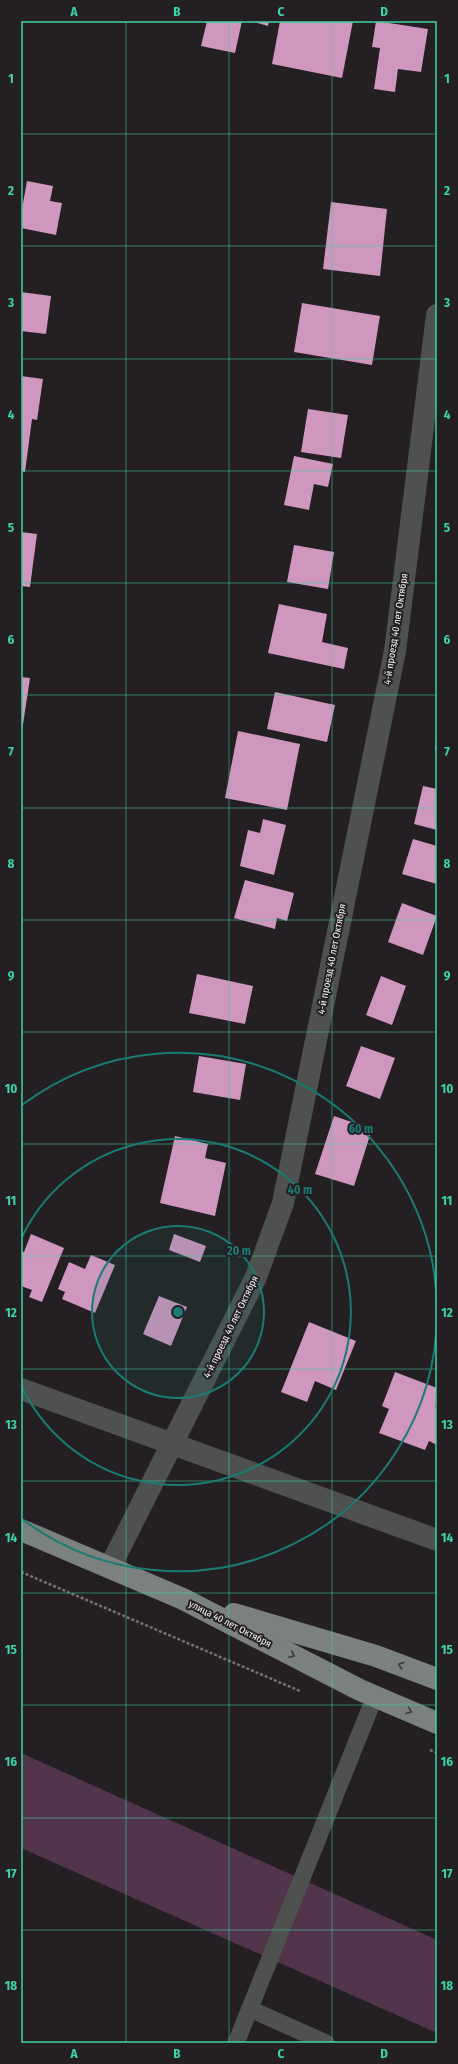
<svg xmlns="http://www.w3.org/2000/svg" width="458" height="2064" font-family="'Fira Sans Condensed',sans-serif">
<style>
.green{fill:#52354a}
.building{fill:#cf96be}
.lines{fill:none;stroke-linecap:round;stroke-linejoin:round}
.path{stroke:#757174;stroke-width:2.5;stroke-dasharray:3 2;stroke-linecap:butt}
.lane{stroke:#4e5150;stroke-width:17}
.street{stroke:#4e5150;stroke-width:22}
.primary{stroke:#7b817e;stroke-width:22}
.oneway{stroke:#3e3c3e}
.grid{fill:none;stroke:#3cd4a4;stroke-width:1;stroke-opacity:0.55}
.ring{fill:none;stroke:#1a7c75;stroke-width:2}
.labels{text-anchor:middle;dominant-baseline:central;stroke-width:4;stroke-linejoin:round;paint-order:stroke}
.street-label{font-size:10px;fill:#f3f0f2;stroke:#241f23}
.centre{fill:#1a7c75;stroke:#241f23;stroke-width:2}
.ring-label{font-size:12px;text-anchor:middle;font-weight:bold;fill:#1a7c75;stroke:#241f23;stroke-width:4;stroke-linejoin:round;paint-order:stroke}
.neatline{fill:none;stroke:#3cd4a4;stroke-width:1.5}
.grid-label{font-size:13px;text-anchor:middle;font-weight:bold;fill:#3cd4a4}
</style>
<rect width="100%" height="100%" fill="#241f23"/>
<!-- green -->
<path class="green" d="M21,1753L437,1940V2033L21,1848Z"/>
<!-- building -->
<g class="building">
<path d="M207,21H242L235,53L201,46Z"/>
<path d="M250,21H269L268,26Z"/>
<path d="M280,21H353L342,78L272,64Z"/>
<path d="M376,21L428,29L421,72L398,69L395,92L374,89L380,48L372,47Z"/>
<path d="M27,181L53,186L50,201L62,203L56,235L21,228V214Z"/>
<path d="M331,202L387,209L380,276L323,269Z"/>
<path d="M21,292L51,296L46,334L21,331Z"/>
<path d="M302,303L380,316L372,365L294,352Z"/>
<path d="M21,376L43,379L37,420L32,419L25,472L21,471Z"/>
<path d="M308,409L348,415L341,458L301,452Z"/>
<path d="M294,456L333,464L328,487L314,484L309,510L284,505Z"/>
<path d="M21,532L37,534L30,587L21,586Z"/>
<path d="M294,545L334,552L328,589L287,582Z"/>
<path d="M279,604L327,614L322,642L348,648L344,669L268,653Z"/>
<path d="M21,677L30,678L22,731H21Z"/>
<path d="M275,692L335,705L327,742L267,729Z"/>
<path d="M238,731L300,744L287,810L225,798Z"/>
<path d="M436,738L437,739V750H435Z"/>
<path d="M423,786L437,789V830L414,824Z"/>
<path d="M263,819L286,825L274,875L240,866L248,830L260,833Z"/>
<path d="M413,839L437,846V884L402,874Z"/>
<path d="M245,880L294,893L287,921L277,918L275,929L234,918Z"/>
<path d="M402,903L437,916L423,955L388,942Z"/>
<path d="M197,974L253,986L245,1024L189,1013Z"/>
<path d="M381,976L406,986L392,1025L366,1015Z"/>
<path d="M361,1046L395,1058L380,1099L346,1086Z"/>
<path d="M199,1056L246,1064L240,1100L193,1092Z"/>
<path d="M334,1116L372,1129L354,1186L315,1174Z"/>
<path d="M175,1136L208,1144L205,1158L226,1163L215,1216L160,1203Z"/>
<path d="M31,1234L64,1248L42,1302L29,1297L32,1290L21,1286V1251L24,1252Z"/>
<path d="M174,1234L206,1246L200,1262L169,1250Z"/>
<path d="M91,1255L115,1265L95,1313L62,1299L65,1292L58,1289L69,1262L85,1269Z"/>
<path d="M159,1296L187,1307L171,1346L143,1334Z"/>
<path d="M309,1322L356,1341L336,1390L315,1381L307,1402L281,1392Z"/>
<path d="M395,1372L437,1388L435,1408H437V1445L429,1441L425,1450L379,1433L389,1409L382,1406Z"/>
</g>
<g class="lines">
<!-- path -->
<g class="path">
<path d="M21,1572L300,1691"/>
<path d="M430,1750L437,1753"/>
</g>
<!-- lane -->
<g class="lane">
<path d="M250,2009L326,2043"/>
<path d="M236,2043L375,1696"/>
</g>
<!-- street -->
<g class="street">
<path d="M21,1389L437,1540"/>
<path d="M110,1567L256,1277L283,1203L395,651L437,315"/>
</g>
<!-- primary -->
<g class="primary">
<path d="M21,1530L183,1599L360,1690L437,1723"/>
<path d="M234,1614L376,1656L437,1679"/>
</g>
</g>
<!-- one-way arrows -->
<defs><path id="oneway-chevron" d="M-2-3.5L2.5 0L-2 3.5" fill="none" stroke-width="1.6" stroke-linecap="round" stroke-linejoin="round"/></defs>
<g class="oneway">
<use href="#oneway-chevron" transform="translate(292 1655) rotate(27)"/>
<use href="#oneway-chevron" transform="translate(401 1665) rotate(-159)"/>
<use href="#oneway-chevron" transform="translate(409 1711) rotate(23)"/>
</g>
<!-- grid -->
<path class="grid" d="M126,21V2043M229,21V2043M332,21V2043M21,134H437M21,246H437M21,359H437M21,471H437M21,583H437M21,695H437M21,808H437M21,920H437M21,1032H437M21,1144H437M21,1256H437M21,1369H437M21,1481H437M21,1593H437M21,1705H437M21,1818H437M21,1930H437"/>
<!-- distance rings -->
<circle cx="178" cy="1312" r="86" fill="#1a7c75" fill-opacity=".12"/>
<g class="ring">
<circle cx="178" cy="1312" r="86"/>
<path d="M21 1239A173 173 0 1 1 21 1385"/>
<path d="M437 1314A259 259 0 0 1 22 1519M22 1105A259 259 0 0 1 437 1310"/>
</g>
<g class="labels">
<!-- street labels -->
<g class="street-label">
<text transform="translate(396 629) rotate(-81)">4-й проезд 40 лет Октября</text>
<text transform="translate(332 959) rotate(-79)">4-й проезд 40 лет Октября</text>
<text transform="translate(231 1327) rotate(-64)">4-й проезд 40 лет Октября</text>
<text transform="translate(230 1624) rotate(27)">улица 40 лет Октября</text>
</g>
</g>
<circle cx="178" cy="1312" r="6" class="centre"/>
<g class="ring-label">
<text x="361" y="1133">60 m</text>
<text x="300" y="1194">40 m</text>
<text x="239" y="1255">20 m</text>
</g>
<!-- border -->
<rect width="458" height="2064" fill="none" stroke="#241f23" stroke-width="44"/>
<rect x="22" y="22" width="414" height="2020" class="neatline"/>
<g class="grid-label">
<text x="74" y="16">A</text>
<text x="177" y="16">B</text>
<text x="281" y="16">C</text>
<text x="384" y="16">D</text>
<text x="11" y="83">1</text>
<text x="447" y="83">1</text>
<text x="11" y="195">2</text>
<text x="447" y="195">2</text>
<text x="11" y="307">3</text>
<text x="447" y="307">3</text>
<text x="11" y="419">4</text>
<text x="447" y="419">4</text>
<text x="11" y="532">5</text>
<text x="447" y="532">5</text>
<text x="11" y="644">6</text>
<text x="447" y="644">6</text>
<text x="11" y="756">7</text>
<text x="447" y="756">7</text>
<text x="11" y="868">8</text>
<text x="447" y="868">8</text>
<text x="11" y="980">9</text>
<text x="447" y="980">9</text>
<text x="11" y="1093">10</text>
<text x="447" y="1093">10</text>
<text x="11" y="1205">11</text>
<text x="447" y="1205">11</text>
<text x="11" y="1317">12</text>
<text x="447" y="1317">12</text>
<text x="11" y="1429">13</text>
<text x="447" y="1429">13</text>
<text x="11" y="1542">14</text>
<text x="447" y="1542">14</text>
<text x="11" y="1654">15</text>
<text x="447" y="1654">15</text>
<text x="11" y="1766">16</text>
<text x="447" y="1766">16</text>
<text x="11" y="1878">17</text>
<text x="447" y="1878">17</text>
<text x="11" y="1990">18</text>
<text x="447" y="1990">18</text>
<text x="74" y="2058">A</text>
<text x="177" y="2058">B</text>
<text x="281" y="2058">C</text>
<text x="384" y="2058">D</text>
</g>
</svg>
